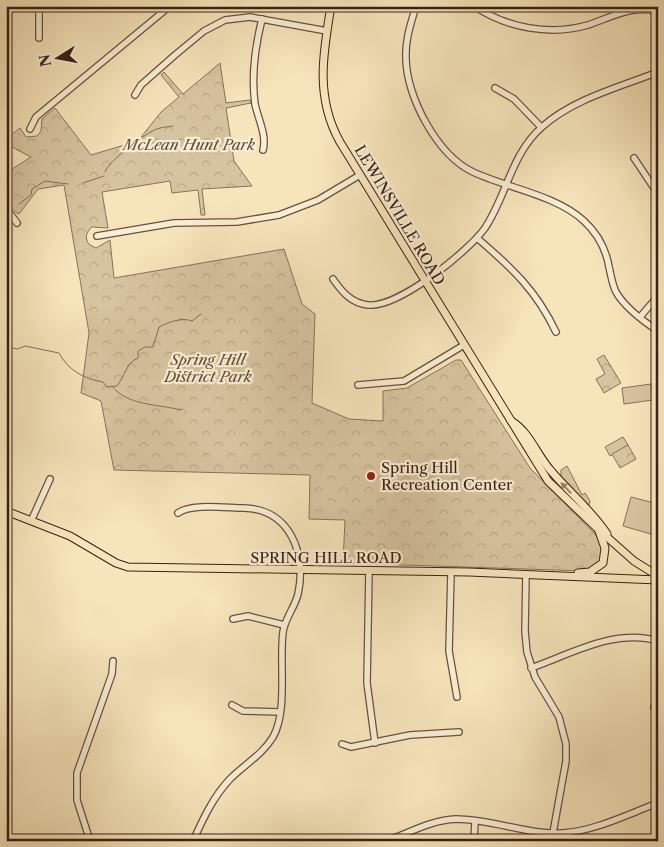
<svg xmlns="http://www.w3.org/2000/svg" width="664" height="847" font-family="'Libre Caslon Text',serif">
<style>
.green{fill:#d6c39f;stroke:#87725a}
.park{fill:url(#park-crowns);stroke:#87725a}
.lines{fill:none;stroke-linecap:round;stroke-linejoin:round}
.stream{stroke:#836d56;stroke-width:1}
.minor-casing{stroke:#68513e;stroke-width:8}
.major-casing{stroke:#382014;stroke-width:9}
.minor{stroke:#f9edd3;stroke-width:5.5}
.major{stroke:#f6e4bb;stroke-width:7}
.oneway{fill:#978268}
.poi-dot{fill:#8f2418;stroke:#f9edd3;stroke-width:2}
.labels{text-anchor:middle;dominant-baseline:central;stroke-width:4.5;stroke-linejoin:round;paint-order:stroke}
.park-label{font-size:15px;font-style:italic;fill:#604937;stroke:#f9edd3}
.street-label{font-size:15px;fill:#382014;stroke:#f9edd3}
.poi-label{font-size:15px;fill:#382014;stroke:#f9edd3;text-anchor:start}
</style>
<defs>
<pattern id="park-crowns" width="20" height="18" patternUnits="userSpaceOnUse" patternTransform="scale(1.25)"><rect width="20" height="18" fill="#d6c39f"/><path d="M2 6a3 3 0 1 1 6 0M12 15a3 3 0 1 1 6 0" fill="none" stroke="#b8a788"/></pattern>
</defs>
<rect width="100%" height="100%" fill="#f6e4bb"/>
<filter id="stains"><feTurbulence type="fractalNoise" baseFrequency=".004" numOctaves="4"/><feColorMatrix values="0 0 0 0 .2 0 0 0 0 .09 0 0 0 0 .02 0 0 0 .5 -.17"/></filter>
<radialGradient id="worn" r=".72"><stop offset=".6" stop-color="#630" stop-opacity="0"/><stop offset="1" stop-color="#630" stop-opacity=".3"/></radialGradient>
<!-- green -->
<g class="green">
<path d="M651,384L653,400L624,404L622,388Z"/>
<path d="M623,437L628,445L610,456L605,447Z"/>
<path d="M567,466L582,495L585,493L590,501L589,505H587L561,479V470Z"/>
<path d="M631,497L658,504V536L623,526Z"/>
</g>
<!-- park -->
<g class="park">
<path d="M220,63L226,103L250,100L251,103L226,108L234,161L252,186L202,189L205,215H201L198,190L172,193L170,181L102,192L108,228L92,227C86,232 84,239 90,245L96,248L110,240L114,278L284,249L302,304L315,314L312,403L349,419L383,421V391L407,388L456,360H461L530,468L595,534L603,546L602,560L586,571L343,563L345,520L309,519L310,475L114,470L101,401L81,393L89,333L64,185L38,189L19,214C3,206 6,188 6,173L31,157L8,145L6,139L20,128L26,137L37,136L41,131L42,119L55,108L91,155L138,141L161,112L179,97L161,75L164,72L183,94Z"/>
<path d="M604,355L621,383L604,393L596,379L605,374L597,359Z"/>
<path d="M628,445L636,459L620,468L612,454Z"/>
</g>
<g class="lines">
<!-- stream -->
<g class="stream">
<path d="M105,172C107,162 147,132 157,129C162,127 168,127 173,126"/>
<path d="M83,183L104,176"/>
<path d="M19,204L31,195L32,189L45,181L68,184"/>
<path d="M6,347L18,349L25,346L59,353C68,370 84,379 103,382L107,387L117,386C125,376 126,363 138,358V351L145,347H153L159,327C169,322 182,317 192,321L201,314"/>
<path d="M112,386C127,406 158,404 181,410"/>
</g>
<defs>
<g id="minor">
<path d="M39,6V38"/>
<path d="M416,6C411,23 405,40 406,58C406,96 437,155 473,172C507,188 556,195 584,221C597,233 606,249 609,267C611,275 612,284 616,292C625,308 643,321 658,331"/>
<path d="M474,6C507,28 550,36 588,25C612,17 631,5 658,11"/>
<path d="M262,19C255,47 251,75 255,104C258,119 267,135 263,150"/>
<path d="M495,88L514,99L541,127"/>
<path d="M135,95L141,85L175,55L204,31L225,20L250,17L327,31"/>
<path d="M30,129L36,117L170,6"/>
<path d="M634,158L658,194"/>
<path d="M6,208L17,223"/>
<path d="M97,236L174,223L237,222L279,215L318,200L360,175"/>
<path d="M477,238C512,268 536,290 556,332"/>
<path d="M333,279C342,292 351,303 368,305C398,308 468,252 485,228C507,195 511,154 542,127C573,99 620,87 658,72"/>
<path d="M640,317L658,296"/>
<path d="M358,385L404,381L464,345"/>
<path d="M178,513C191,503 227,508 244,508C290,509 307,554 298,594C295,607 285,618 283,632C279,662 288,711 273,737C263,754 244,765 230,779C213,797 203,819 193,841"/>
<path d="M32,519L50,479"/>
<path d="M369,571L367,683L375,743"/>
<path d="M451,572L449,651L457,697"/>
<path d="M526,574L525,631L527,652L535,677L559,717L566,744V761L553,833"/>
<path d="M233,619L248,616L284,625"/>
<path d="M531,668C571,654 615,628 658,641"/>
<path d="M232,705L243,711L280,712"/>
<path d="M654,707L658,699"/>
<path d="M342,744L351,747L410,735L459,732"/>
<path d="M90,841L77,800V773L112,674L113,661"/>
<path d="M386,841C409,833 431,820 456,819C492,819 527,835 563,833C595,831 628,814 658,803"/>
<path d="M474,841L475,821"/>
</g>
<g id="major">
<path d="M331,6C323,53 315,98 340,142L548,481L599,530L634,561L658,576"/>
<path d="M511,421C530,432 537,456 552,472C570,493 592,511 607,534"/>
<path d="M6,511L70,536L116,563L128,567L469,572L658,580"/>
<path d="M578,573L590,572L603,563L605,548L599,531"/>
</g>
</defs>
<!-- minor casing -->
<use href="#minor" class="minor-casing"/>
<!-- major casing -->
<use href="#major" class="major-casing"/>
<!-- minor -->
<use href="#minor" class="minor"/>
<!-- major -->
<use href="#major" class="major"/>
</g>
<!-- one-way arrows -->
<defs><path id="oneway-solid" d="M-6-.8H1V-3.2L6.5 0L1 3.2V.8H-6Z" transform="scale(1.25)"/></defs>
<use class="oneway" href="#oneway-solid" transform="translate(566 488) rotate(-134)"/>
<!-- markers -->
<circle class="poi-dot" cx="371" cy="476" r="5"/>
<g class="labels">
<!-- park labels -->
<g class="park-label">
<text x="189" y="144">McLean Hunt Park</text>
<text x="208" y="359">Spring Hill<tspan x="208" dy="17">District Park</tspan></text>
</g>
<!-- street labels -->
<g class="street-label">
<text transform="translate(400 215) rotate(59)">LEWINSVILLE ROAD</text>
<text x="326" y="557">SPRING HILL ROAD</text>
</g>
<!-- poi labels -->
<g class="poi-label">
<text x="381" y="467">Spring Hill<tspan x="381" dy="17">Recreation Center</tspan></text>
</g>
</g>
<!-- margin -->
<rect width="664" height="847" fill="none" stroke="#f6e4bb" stroke-width="25"/>
<rect x="8" y="8" width="649" height="832" fill="none" stroke="#382014" stroke-width="2.5"/>
<rect x="12" y="12" width="639" height="822" fill="none" stroke="#382014"/>
<!-- north arrow -->
<g transform="translate(58 58) rotate(259)" stroke="#f9edd3" stroke-width="4" paint-order="stroke">
<path d="M0-4L9 19L0 12L-9 19Z" fill="#382014"/>
<text y="-8" font-size="14" font-weight="bold" text-anchor="middle" fill="#382014">N</text>
</g>
<rect width="100%" height="100%" filter="url(#stains)"/>
<rect width="100%" height="100%" fill="url(#worn)"/>
</svg>
